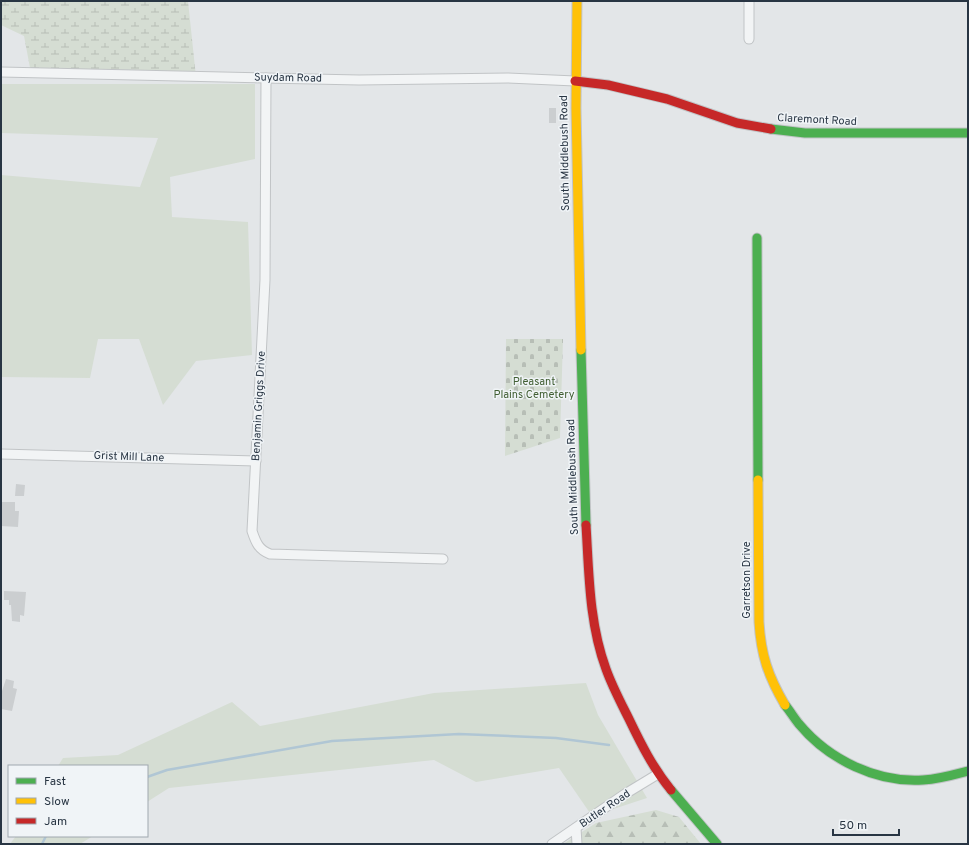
<svg xmlns="http://www.w3.org/2000/svg" width="969" height="845" font-family="Overpass,sans-serif">
<style>
.green{fill:#d5ddd3}
.forest{fill:url(#forest-firs)}
.wetland{fill:url(#wetland-marsh)}
.cemetery{fill:url(#cemetery-stones)}
.lines{fill:none;stroke-linecap:round;stroke-linejoin:round}
.stream{stroke:#b0c6d4;stroke-width:2.5}
.building{fill:#cbced0}
.street-casing{stroke:#c1c4c6;stroke-width:11}
.fast-casing{stroke:#c1c4c6;stroke-width:11}
.slow-casing{stroke:#c1c4c6;stroke-width:11}
.jam-casing{stroke:#c1c4c6;stroke-width:11}
.street{stroke:#f2f4f5;stroke-width:9}
.fast{stroke:#4caf50;stroke-width:9}
.slow{stroke:#ffc107;stroke-width:9}
.jam{stroke:#c62828;stroke-width:9}
.labels{text-anchor:middle;dominant-baseline:central;stroke-width:3;stroke-linejoin:round;paint-order:stroke}
.street-label{font-size:11px;fill:#283543;stroke:#f0f4f7}
.park-label{font-size:11px;fill:#425f34;stroke:#f0f4f7}
</style>
<defs>
<pattern id="forest-firs" width="22" height="20" patternUnits="userSpaceOnUse"><rect width="22" height="20" fill="#d5ddd3"/><path d="M5 1l3.5 6h-7zM16 11l3.5 6h-7z" fill="#b7beb6"/></pattern>
<pattern id="wetland-marsh" width="20" height="14" patternUnits="userSpaceOnUse"><rect width="20" height="14" fill="#d5ddd3"/><path d="M1 5h8M5 5V1M11 12h8M15 12V8" fill="none" stroke="#b7beb6"/></pattern>
<pattern id="cemetery-stones" width="16" height="16" patternUnits="userSpaceOnUse"><rect width="16" height="16" fill="#d5ddd3"/><path d="M2 7V4a2 2 0 0 1 4 0v3zM10 15v-3a2 2 0 0 1 4 0v3z" fill="#b7beb6"/></pattern>
</defs>
<rect width="100%" height="100%" fill="#e3e6e8"/>
<!-- green -->
<g class="green">
<path d="M1,84H255V159L170,177L172,217L248,222L252,355L196,361L163,405L139,339H98L90,378L1,377V175L140,187L158,138L1,133Z"/>
<path d="M586,683L598,715L647,798L592,816L559,768L476,782L434,760L169,788L147,802V766H58L63,758L118,755L232,702L260,726L434,693Z"/>
<path d="M16,836H93L80,844H10Z"/>
</g>
<!-- forest -->
<path class="forest" d="M656,810L679,817L701,844H563L596,823Z"/>
<!-- wetland -->
<path class="wetland" d="M1,1H188L196,77L31,73L24,36L1,25Z"/>
<!-- cemetery -->
<path class="cemetery" d="M506,339H563L560,438L505,456Z"/>
<g class="lines">
<!-- stream -->
<g class="stream">
<path d="M147,777L167,770L332,741L459,734L556,738L609,745"/>
<path d="M42,844L46,836"/>
</g>
</g>
<!-- building -->
<g class="building">
<rect x="549" y="108" width="7" height="15"/>
<path d="M16,484L25,485L24,496H15Z"/>
<path d="M1,502H15V511H19L18,527L1,526Z"/>
<path d="M4,591L26,592L24,616L20,615V622L12,621L11,605H9V600H4Z"/>
<path d="M6,679L14,681L13,688L17,689L12,711L1,709V694Z"/>
</g>
<g class="lines">
<defs>
<g id="street">
<path d="M749,1V39"/>
<path d="M1,72L359,80L508,78L575,81"/>
<path d="M266,78L265,280L252,531C256,543 259,550 270,554L443,559"/>
<path d="M1,454L256,461"/>
<path d="M576,828L577,844"/>
<path d="M552,844L625,794L658,774"/>
</g>
<g id="fast">
<path d="M771,129L805,133H968"/>
<path d="M757,238L758,480"/>
<path d="M581,350L586,525"/>
<path d="M785,705C790,711 794,718 799,724C829,760 877,783 923,780C939,779 953,775 968,771"/>
<path d="M671,790L717,844"/>
</g>
<g id="slow">
<path d="M577,1L576,108L581,350"/>
<path d="M758,480L759,622C761,655 768,676 785,705"/>
</g>
<g id="jam">
<path d="M575,81L608,85L667,99L737,123L771,129"/>
<path d="M586,525C589,573 589,623 606,669C612,686 621,703 629,719C641,744 653,768 671,790"/>
</g>
</defs>
<!-- street casing -->
<use href="#street" class="street-casing"/>
<!-- fast casing -->
<use href="#fast" class="fast-casing"/>
<!-- slow casing -->
<use href="#slow" class="slow-casing"/>
<!-- jam casing -->
<use href="#jam" class="jam-casing"/>
<!-- street -->
<use href="#street" class="street"/>
<!-- fast -->
<use href="#fast" class="fast"/>
<!-- slow -->
<use href="#slow" class="slow"/>
<!-- jam -->
<use href="#jam" class="jam"/>
</g>
<g class="labels">
<!-- street labels -->
<g class="street-label">
<text transform="translate(288 78) rotate(1)">Suydam Road</text>
<text transform="translate(817 120) rotate(3)">Claremont Road</text>
<text transform="translate(565 153) rotate(-91)">South Middlebush Road</text>
<text transform="translate(259 406) rotate(-87)">Benjamin Griggs Drive</text>
<text transform="translate(129 457) rotate(2)">Grist Mill Lane</text>
<text transform="translate(573 477) rotate(-92)">South Middlebush Road</text>
<text transform="translate(747 580) rotate(-90)">Garretson Drive</text>
<text transform="translate(605 809) rotate(-34)">Butler Road</text>
</g>
<!-- park labels -->
<g class="park-label">
<text x="534" y="382">Pleasant<tspan x="534" dy="13">Plains Cemetery</tspan></text>
</g>
</g>
<!-- border -->
<rect width="969" height="845" fill="none" stroke="#283543" stroke-width="4"/>
<!-- legend -->
<rect x="8" y="765" width="140" height="72" fill="#f0f4f7" stroke="#a0a8af"/>
<rect x="16" y="778" width="20" height="6" fill="#4caf50" stroke="#a0a8af"/>
<text x="44" y="785" font-size="12" fill="#283543">Fast</text>
<rect x="16" y="798" width="20" height="6" fill="#ffc107" stroke="#a0a8af"/>
<text x="44" y="805" font-size="12" fill="#283543">Slow</text>
<rect x="16" y="818" width="20" height="6" fill="#c62828" stroke="#a0a8af"/>
<text x="44" y="825" font-size="12" fill="#283543">Jam</text>
<!-- scale -->
<path d="M833 829v6h66v-6" fill="none" stroke="#283543" stroke-width="2"/>
<text x="839" y="829" font-size="12" fill="#283543" stroke="#f0f4f7" stroke-width="3" paint-order="stroke">50 m</text>
</svg>
